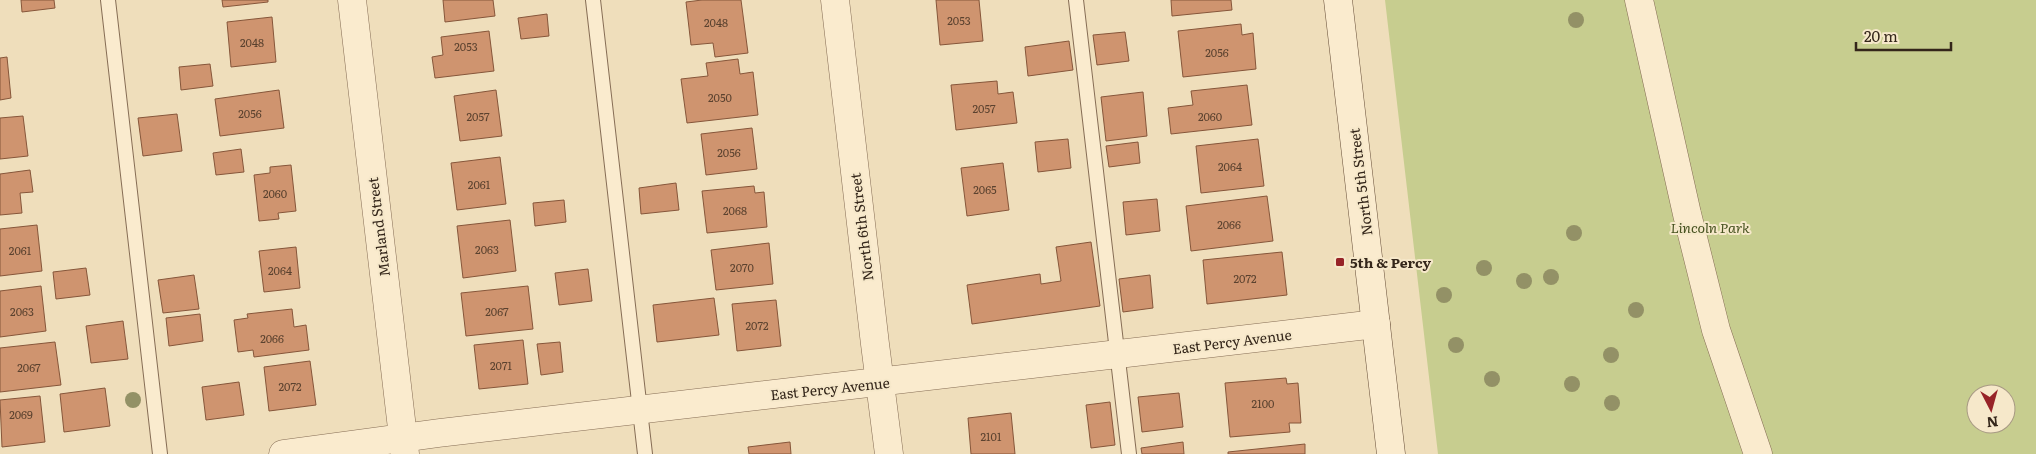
<svg xmlns="http://www.w3.org/2000/svg" width="2036" height="454" font-family="Literata,serif">
<style>
.green{fill:#c7cd8f;fill-rule:evenodd}
.building{fill:#cf946f;stroke:#86563a}
.lines{fill:none;stroke-linecap:round;stroke-linejoin:round}
.service-casing{stroke:#866d55;stroke-width:16}
.minor-casing{stroke:#866d55;stroke-width:29}
.secondary-casing{stroke:#674e38;stroke-width:29}
.service{stroke:#faebce;stroke-width:14}
.minor{stroke:#faebce;stroke-width:28}
.secondary{stroke:#faebce;stroke-width:28}
.tree{fill:#939166}
.poi-dot{fill:#972327;stroke:#f6e8ca;stroke-width:2}
.labels{text-anchor:middle;dominant-baseline:central;stroke-width:4;stroke-linejoin:round;paint-order:stroke}
.number-label{font-size:11px;fill:#5b422f}
.street-label{font-size:14px;fill:#34261a;stroke:#f6e8ca}
.park-label{font-size:14px;font-style:italic;fill:#475220;stroke:#f6e8ca}
.poi-label{font-size:14px;font-weight:bold;fill:#34261a;stroke:#f6e8ca;text-anchor:start}
</style>
<rect width="100%" height="100%" fill="#efdebb"/>
<!-- green -->
<path class="green" d="M1385,0H2036V454H1438ZM1976,394H2006V424H1976Z"/>
<!-- building -->
<g class="building">
<path d="M21,0H54L55,8L22,12Z"/>
<path d="M222,0H268V2L223,7Z"/>
<path d="M443,0H493L495,16L445,22Z"/>
<path d="M702,0H741L748,53L715,57L713,43L691,45L686,2Z"/>
<path d="M936,0H979L983,41L940,45Z"/>
<path d="M1171,0H1231L1232,10L1172,16Z"/>
<path d="M547,14L549,36L521,39L518,18Z"/>
<path d="M272,17L276,62L231,67L227,22Z"/>
<path d="M1241,24L1242,35L1253,33L1256,69L1183,77L1178,31Z"/>
<path d="M489,31L494,71L435,78L432,57L443,55L441,37Z"/>
<path d="M1125,32L1129,61L1097,65L1093,35Z"/>
<path d="M1069,41L1073,70L1028,76L1025,47Z"/>
<path d="M7,57L11,98L0,100V58Z"/>
<path d="M738,59L740,74L753,72L758,115L687,123L681,79L708,76L706,63Z"/>
<path d="M210,64L213,86L181,90L179,67Z"/>
<path d="M997,81L998,94L1013,92L1017,123L956,130L951,85Z"/>
<path d="M1247,85L1252,125L1171,134L1168,108L1193,105L1191,91Z"/>
<path d="M279,90L284,128L220,136L215,99Z"/>
<path d="M496,90L502,136L460,141L454,96Z"/>
<path d="M1143,92L1147,136L1106,141L1101,97Z"/>
<path d="M177,114L182,151L143,156L138,118Z"/>
<path d="M23,116L28,156L0,159V118Z"/>
<path d="M752,128L757,169L706,175L701,134Z"/>
<path d="M1068,139L1071,168L1038,172L1035,142Z"/>
<path d="M1258,139L1264,186L1201,193L1196,146Z"/>
<path d="M1138,142L1140,163L1109,167L1106,146Z"/>
<path d="M241,149L244,172L216,175L213,153Z"/>
<path d="M500,157L506,204L457,210L451,163Z"/>
<path d="M1003,163L1009,210L967,216L961,168Z"/>
<path d="M291,165L296,211L278,213L279,219L259,221L254,175L270,173V167Z"/>
<path d="M30,170L33,192L20,193L22,213L0,215V174Z"/>
<path d="M676,183L679,210L641,214L639,188Z"/>
<path d="M754,186L755,193L764,192L767,227L707,233L702,191Z"/>
<path d="M1267,196L1273,241L1191,251L1186,206Z"/>
<path d="M1157,199L1160,231L1126,235L1123,202Z"/>
<path d="M564,200L566,222L535,226L533,203Z"/>
<path d="M510,220L516,271L463,278L457,226Z"/>
<path d="M37,225L42,271L0,276V229Z"/>
<path d="M1091,242L1100,306L972,324L967,285L1040,274L1041,284L1061,281L1056,247Z"/>
<path d="M769,243L773,284L716,290L711,250Z"/>
<path d="M296,247L300,288L264,292L259,251Z"/>
<path d="M1282,252L1287,295L1207,304L1203,260Z"/>
<path d="M86,268L90,295L56,299L53,272Z"/>
<path d="M588,269L592,301L559,305L555,273Z"/>
<path d="M194,275L199,309L163,313L158,280Z"/>
<path d="M1150,275L1153,308L1123,312L1119,279Z"/>
<path d="M41,286L46,331L0,337V291Z"/>
<path d="M528,286L533,329L466,336L461,293Z"/>
<path d="M714,298L719,335L657,342L653,305Z"/>
<path d="M776,300L781,346L737,351L732,304Z"/>
<path d="M292,309L294,327L306,325L309,350L254,357L253,350L238,352L234,320L248,318L247,314Z"/>
<path d="M200,314L203,341L169,346L166,318Z"/>
<path d="M123,321L128,359L91,363L86,326Z"/>
<path d="M523,340L528,384L479,389L474,345Z"/>
<path d="M55,342L61,385L0,392V348Z"/>
<path d="M560,342L563,372L541,375L537,344Z"/>
<path d="M310,361L316,405L269,411L264,367Z"/>
<path d="M1286,378L1287,384L1298,383L1301,423H1289L1290,432L1230,437L1225,383Z"/>
<path d="M239,382L244,415L206,420L202,387Z"/>
<path d="M105,388L110,426L64,432L60,394Z"/>
<path d="M1179,393L1183,427L1142,432L1138,397Z"/>
<path d="M40,396L45,442L2,447L0,400Z"/>
<path d="M1110,402L1115,445L1091,448L1086,405Z"/>
<path d="M1011,413L1015,454H971L968,418Z"/>
<path d="M790,442L791,454H749L748,447Z"/>
<path d="M1183,442L1184,454H1142L1141,448Z"/>
<path d="M1305,444V454H1228V452Z"/>
</g>
<g class="lines">
<defs>
<g id="service">
<path d="M108,0L160,454"/>
<path d="M593,0L645,454"/>
<path d="M1076,0L1129,454"/>
</g>
<g id="minor">
<path d="M352,0L405,454"/>
<path d="M835,0L875,344L889,454"/>
<path d="M1639,0L1687,214L1716,330L1758,454"/>
<path d="M283,454L439,433L1376,324"/>
</g>
<path id="secondary" d="M1338,0L1391,454"/>
</defs>
<!-- service casing -->
<use href="#service" class="service-casing"/>
<!-- minor casing -->
<use href="#minor" class="minor-casing"/>
<!-- secondary casing -->
<use href="#secondary" class="secondary-casing"/>
<!-- service -->
<use href="#service" class="service"/>
<!-- minor -->
<use href="#minor" class="minor"/>
<!-- secondary -->
<use href="#secondary" class="secondary"/>
</g>
<!-- trees -->
<g class="tree">
<circle cx="1576" cy="20" r="8"/>
<circle cx="1574" cy="233" r="8"/>
<circle cx="1484" cy="268" r="8"/>
<circle cx="1551" cy="277" r="8"/>
<circle cx="1524" cy="281" r="8"/>
<circle cx="1444" cy="295" r="8"/>
<circle cx="1636" cy="310" r="8"/>
<circle cx="1456" cy="345" r="8"/>
<circle cx="1611" cy="355" r="8"/>
<circle cx="1492" cy="379" r="8"/>
<circle cx="1572" cy="384" r="8"/>
<circle cx="133" cy="400" r="8"/>
<circle cx="1612" cy="403" r="8"/>
</g>
<!-- markers -->
<rect class="poi-dot" x="1335" y="257" width="10" height="10" rx="2.5"/>
<g class="labels">
<!-- number labels -->
<g class="number-label">
<text x="959" y="20">2053</text>
<text x="716" y="22">2048</text>
<text x="252" y="42">2048</text>
<text x="466" y="46">2053</text>
<text x="1217" y="52">2056</text>
<text x="720" y="97">2050</text>
<text x="984" y="108">2057</text>
<text x="250" y="113">2056</text>
<text x="478" y="116">2057</text>
<text x="1210" y="116">2060</text>
<text x="729" y="152">2056</text>
<text x="1230" y="166">2064</text>
<text x="479" y="184">2061</text>
<text x="985" y="189">2065</text>
<text x="275" y="193">2060</text>
<text x="735" y="210">2068</text>
<text x="1229" y="224">2066</text>
<text x="487" y="249">2063</text>
<text x="20" y="250">2061</text>
<text x="742" y="267">2070</text>
<text x="280" y="270">2064</text>
<text x="1245" y="278">2072</text>
<text x="22" y="311">2063</text>
<text x="497" y="311">2067</text>
<text x="757" y="325">2072</text>
<text x="272" y="338">2066</text>
<text x="501" y="365">2071</text>
<text x="29" y="367">2067</text>
<text x="290" y="386">2072</text>
<text x="1263" y="403">2100</text>
<text x="21" y="414">2069</text>
<text x="991" y="436">2101</text>
</g>
<!-- street labels -->
<g class="street-label">
<text transform="translate(1360 182) rotate(-97)">North 5th Street</text>
<text transform="translate(378 227) rotate(-97)">Marland Street</text>
<text transform="translate(861 227) rotate(-97)">North 6th Street</text>
<text transform="translate(1232 341) rotate(-7)">East Percy Avenue</text>
<text transform="translate(830 388) rotate(-6)">East Percy Avenue</text>
</g>
<!-- park labels -->
<g class="park-label">
<text x="1710" y="227">Lincoln Park</text>
</g>
<!-- poi labels -->
<g class="poi-label">
<text x="1350" y="262">5th &amp; Percy</text>
</g>
</g>
<!-- north arrow -->
<g transform="translate(1991 409) rotate(174)"><circle r="24" fill="#f6e8ca" stroke="#a89a84"/>
<path d="M0-4L9 19L0 12L-9 19Z" fill="#972327"/>
<text y="-8" font-size="14" font-weight="bold" text-anchor="middle" fill="#34261a">N</text>
</g>
<!-- scale -->
<path d="M1856 42v8h95v-8" fill="none" stroke="#34261a" stroke-width="2.5"/>
<text x="1864" y="42" font-size="15" fill="#34261a" stroke="#f6e8ca" stroke-width="4" paint-order="stroke">20 m</text>
</svg>
